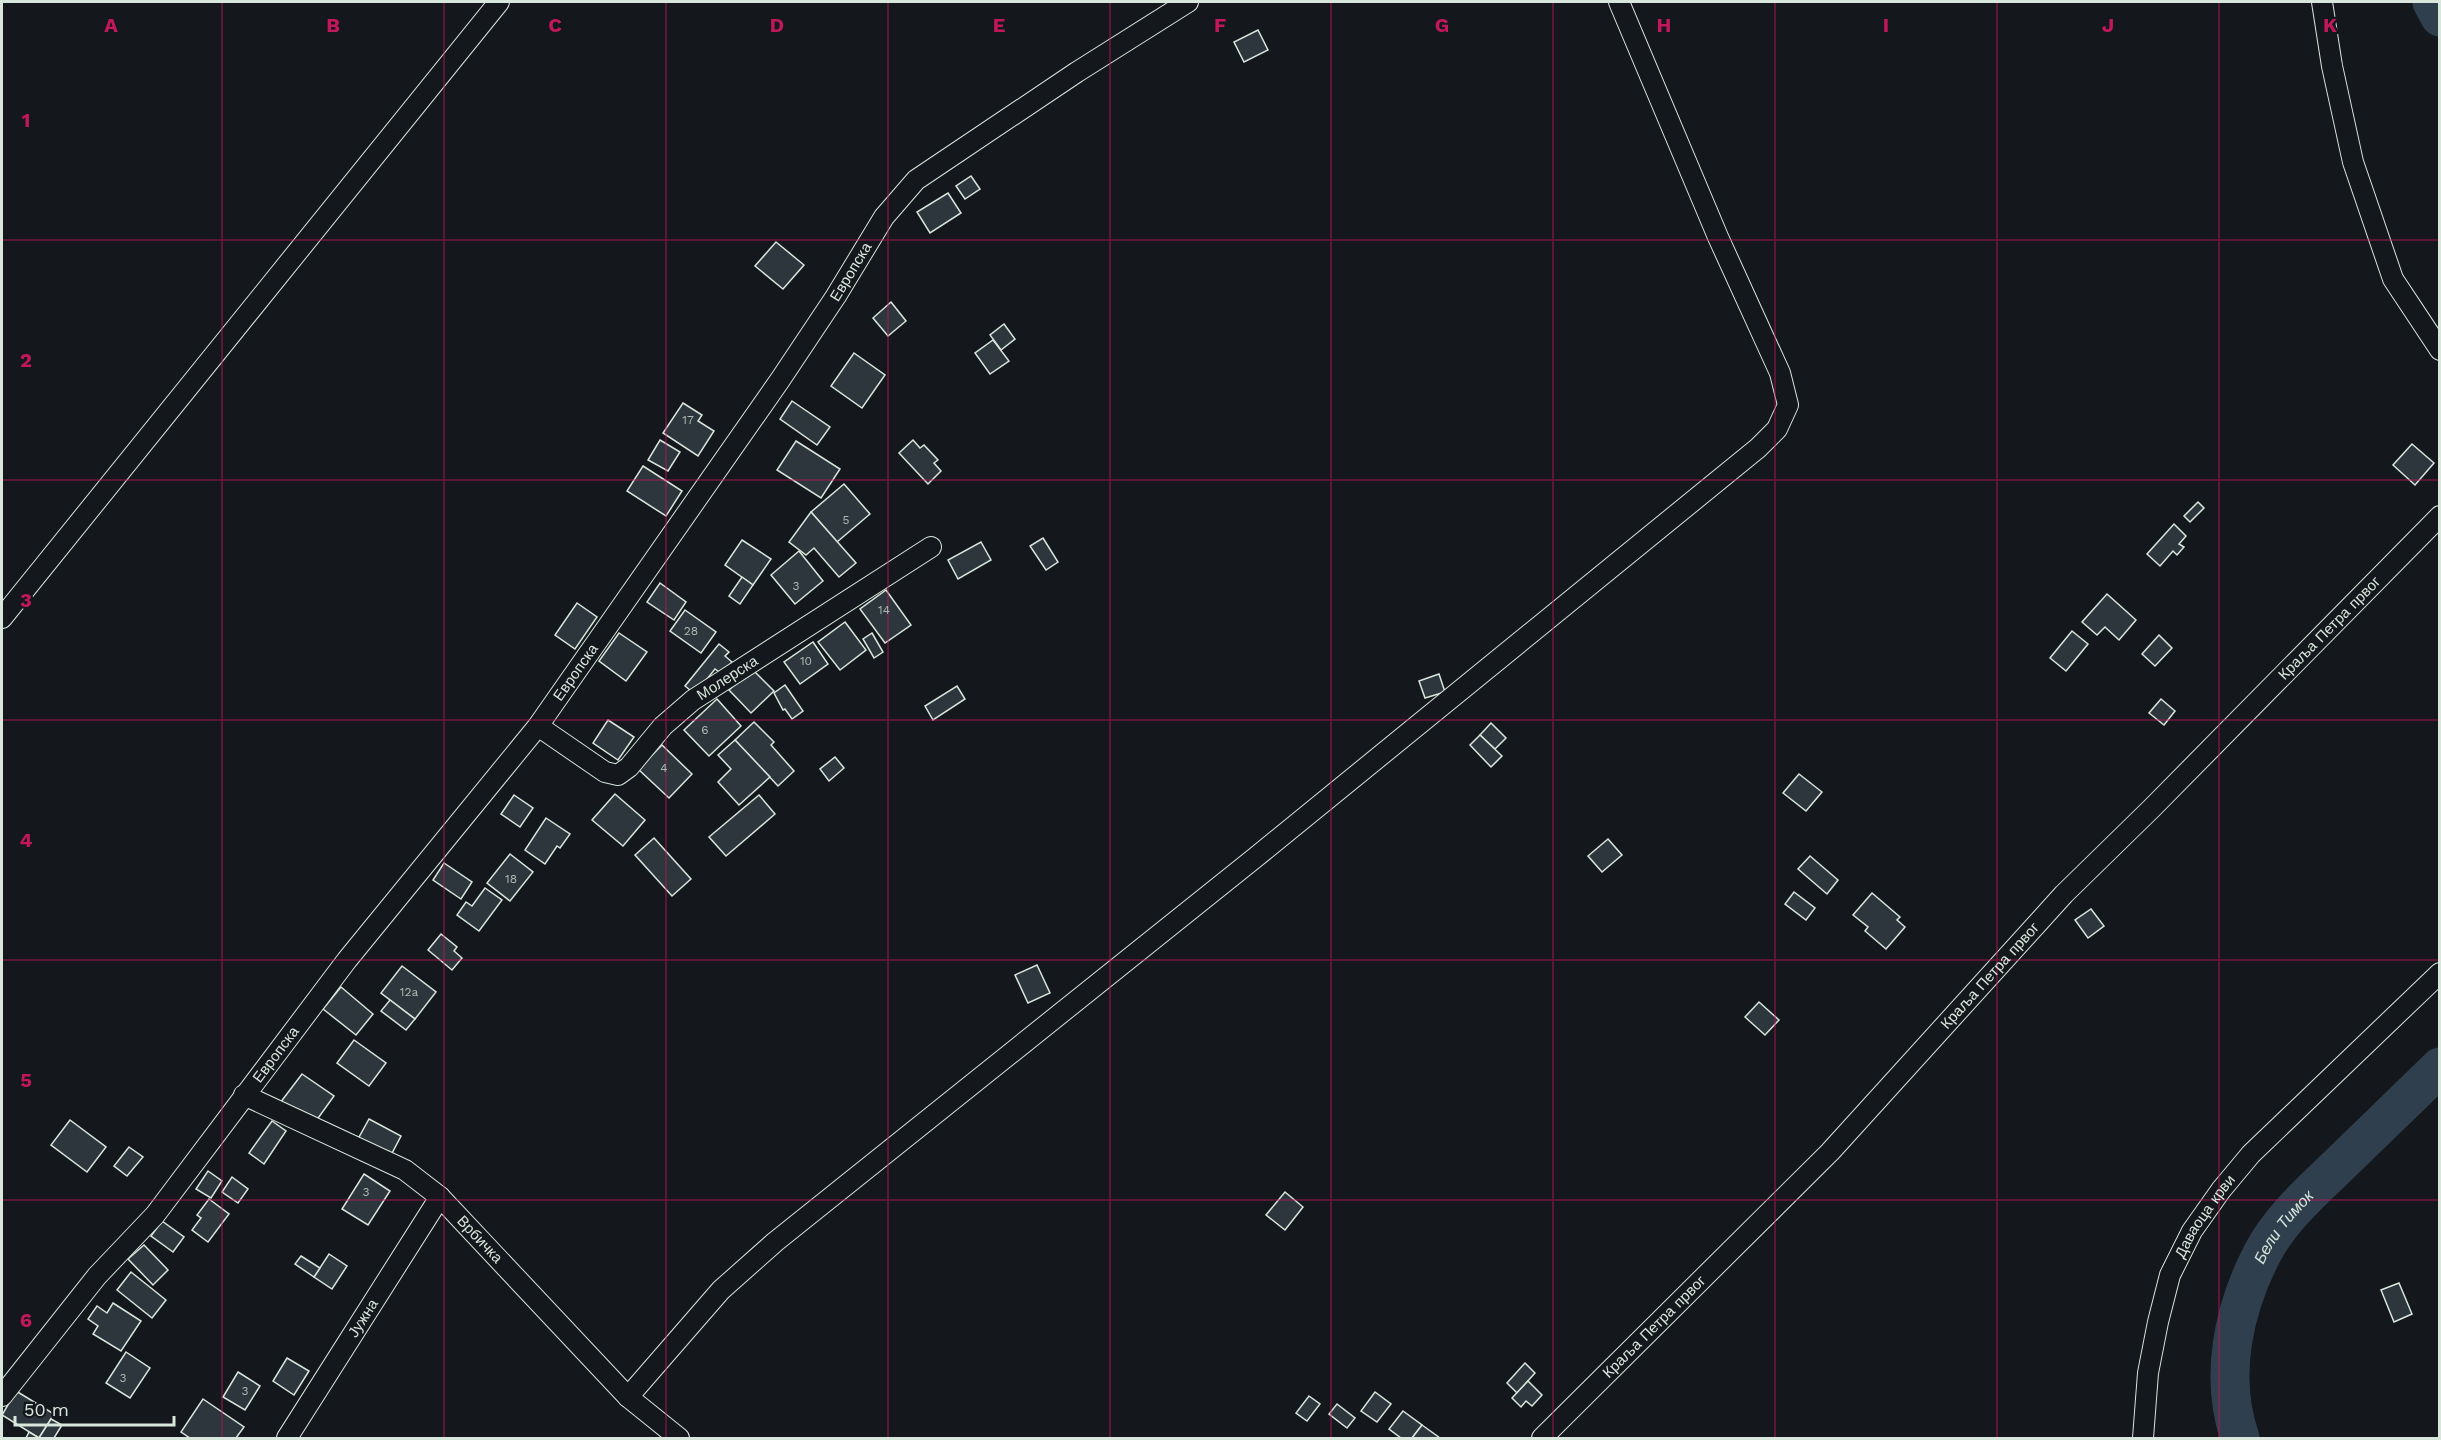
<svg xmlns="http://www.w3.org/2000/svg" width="2441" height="1440" font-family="'Work Sans',sans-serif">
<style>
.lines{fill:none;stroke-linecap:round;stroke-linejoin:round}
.river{stroke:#2f3f4d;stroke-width:39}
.building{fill:#2c363c;stroke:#d8e6dc;stroke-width:1.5}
.street-casing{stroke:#d8e6dc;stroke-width:22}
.street{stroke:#14181c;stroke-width:20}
.grid{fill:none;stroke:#c2185b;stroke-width:1.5;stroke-opacity:0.55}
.labels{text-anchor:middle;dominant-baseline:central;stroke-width:4.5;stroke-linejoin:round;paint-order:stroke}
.number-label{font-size:12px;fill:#adbab4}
.street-label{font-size:15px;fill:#d8e6dc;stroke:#14181c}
.water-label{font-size:16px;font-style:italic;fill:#d8e6dc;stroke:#14181c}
.grid-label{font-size:20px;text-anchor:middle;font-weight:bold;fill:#c2185b;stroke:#14181c;stroke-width:4.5;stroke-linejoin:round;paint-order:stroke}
</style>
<rect width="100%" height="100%" fill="#14181c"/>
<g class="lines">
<!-- river -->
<g class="river">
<path d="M2432,2L2440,17"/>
<path id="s1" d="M2240,1438C2219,1377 2233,1309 2263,1252C2281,1218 2313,1190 2341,1163C2374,1131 2407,1099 2440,1067"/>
</g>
</g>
<!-- building -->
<g class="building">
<path d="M1258,30L1268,50L1244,62L1234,42Z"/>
<path d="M971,176L980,189L965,199L956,186Z"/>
<path d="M948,193L961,213L930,233L917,212Z"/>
<path d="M776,242L804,265L783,289L755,266Z"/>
<path d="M891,302L906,321L888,336L873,318Z"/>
<path d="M1004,324L1015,339L1001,350L990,335Z"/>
<path d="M993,340L1009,361L990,374L975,353Z"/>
<path d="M854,353L885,375L862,408L831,386Z"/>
<path d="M792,401L830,427L817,445L780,419Z"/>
<path d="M683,403L702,415L698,421L714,431L698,456L663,433Z"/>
<path d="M660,440L680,452L668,471L648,460Z"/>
<path d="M913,440L920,448L924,445L938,460L934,463L941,471L928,484L899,453Z"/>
<path d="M796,441L840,469L821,498L777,470Z"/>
<path d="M2412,444L2434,463L2415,485L2393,465Z"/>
<path d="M643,466L682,491L666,516L627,491Z"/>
<path d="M844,484L870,514L837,542L811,512Z"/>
<path d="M2198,502L2204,508L2190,522L2184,516Z"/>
<path d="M811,512L856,563L839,577L814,548L806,555L789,542Z"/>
<path d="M2174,524L2186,536L2179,544L2184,547L2177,555L2173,551L2160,566L2147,554Z"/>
<path d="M1043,538L1058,562L1046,570L1030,546Z"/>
<path d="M742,540L771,559L753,585L725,565Z"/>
<path d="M981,542L991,560L958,579L948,560Z"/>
<path d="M799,551L823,581L795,604L771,575Z"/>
<path d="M742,577L753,585L740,604L729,596Z"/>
<path d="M660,583L686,602L674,620L647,602Z"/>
<path d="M886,590L911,625L885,643L860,609Z"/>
<path d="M2107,594L2136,620L2119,640L2105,627L2097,635L2082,622Z"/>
<path d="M577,603L597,617L575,649L555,635Z"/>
<path d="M685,610L716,632L701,653L670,631Z"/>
<path d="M845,622L866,650L840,670L818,642Z"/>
<path d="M2072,631L2088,644L2066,671L2050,658Z"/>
<path d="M619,633L647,652L626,681L599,661Z"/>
<path d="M872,633L883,652L874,658L863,639Z"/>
<path d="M2159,635L2172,648L2155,666L2142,654Z"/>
<path d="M813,642L828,664L800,684L784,662Z"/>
<path d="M719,644L729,652L725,656L732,662L722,674L715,669L695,694L685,686Z"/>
<path d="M752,669L774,691L751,713L729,690Z"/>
<path d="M1439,674L1445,692L1425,698L1419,681Z"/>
<path d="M785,685L803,711L792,719L785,709L783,710L774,693Z"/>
<path d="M957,686L965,699L933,720L925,706Z"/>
<path d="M717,699L741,726L709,756L684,730Z"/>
<path d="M2161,699L2175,711L2164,725L2149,713Z"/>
<path d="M608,720L634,737L618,760L593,743Z"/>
<path d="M754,722L774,742L771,745L794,771L778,786L735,740Z"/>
<path d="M1491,723L1506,738L1495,749L1480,735Z"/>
<path d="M1480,735L1502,756L1491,767L1470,745Z"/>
<path d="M735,740L770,777L739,805L718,782L731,769L718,755Z"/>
<path d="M662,745L692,774L669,798L638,769Z"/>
<path d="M835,757L844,768L829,781L820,769Z"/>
<path d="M1799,774L1822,792L1806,811L1783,793Z"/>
<path d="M615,794L645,820L623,846L592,820Z"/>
<path d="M514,795L533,808L520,827L501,814Z"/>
<path d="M759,795L775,814L726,856L709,837Z"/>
<path d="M546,818L570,834L560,848L557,846L545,864L525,850Z"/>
<path d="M654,838L691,879L672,896L635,855Z"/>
<path d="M1608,839L1622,855L1602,872L1588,856Z"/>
<path d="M510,854L533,872L510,901L487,883Z"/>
<path d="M1810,856L1838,880L1827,894L1798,869Z"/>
<path d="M444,863L472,882L461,899L433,880Z"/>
<path d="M485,888L502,900L479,931L457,915L466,902L472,906Z"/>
<path d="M1794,892L1815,908L1806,920L1785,904Z"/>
<path d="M1872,893L1900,917L1897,920L1905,927L1886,949L1865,931L1868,927L1853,915Z"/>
<path d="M2091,909L2104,926L2088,938L2075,920Z"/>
<path d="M441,934L457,947L454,951L462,958L452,970L428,950Z"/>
<path d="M1037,965L1050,993L1028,1003L1015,975Z"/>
<path d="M402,966L436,992L415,1019L381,993Z"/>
<path d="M341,987L373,1014L356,1035L323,1009Z"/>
<path d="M390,1000L415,1019L406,1030L381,1011Z"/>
<path d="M1759,1002L1779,1020L1765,1035L1745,1017Z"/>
<path d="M354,1040L386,1063L369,1086L337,1063Z"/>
<path d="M302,1074L334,1096L316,1121L280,1103Z"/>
<path d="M369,1119L401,1136L390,1157L358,1139Z"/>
<path d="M70,1120L106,1147L87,1172L51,1145Z"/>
<path d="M272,1121L286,1131L264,1164L249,1153Z"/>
<path d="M129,1147L143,1157L127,1176L114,1166Z"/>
<path d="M208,1171L222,1181L211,1198L196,1189Z"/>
<path d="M364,1174L390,1191L368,1225L342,1209Z"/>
<path d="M232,1177L248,1189L238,1203L222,1192Z"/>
<path d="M1285,1192L1303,1207L1285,1230L1266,1215Z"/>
<path d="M209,1199L229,1214L208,1242L192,1230L201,1218L197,1215Z"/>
<path d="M162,1221L184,1237L173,1252L151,1236Z"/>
<path d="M144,1245L168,1270L153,1285L128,1259Z"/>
<path d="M329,1254L347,1266L332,1289L314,1277Z"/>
<path d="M301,1256L320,1268L314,1277L295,1264Z"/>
<path d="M131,1272L166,1300L152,1318L117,1290Z"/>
<path d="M2399,1283L2412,1314L2394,1322L2381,1290Z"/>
<path d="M113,1303L141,1321L121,1351L93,1334L98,1326L88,1319L97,1306L107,1313Z"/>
<path d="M126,1352L150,1368L130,1398L106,1383Z"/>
<path d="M287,1358L309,1371L294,1395L273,1381Z"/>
<path d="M1525,1363L1535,1373L1517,1393L1507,1383Z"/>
<path d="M238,1372L260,1386L245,1410L223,1397Z"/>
<path d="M1528,1381L1542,1395L1532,1406L1526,1401L1521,1407L1512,1398Z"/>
<path d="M16,1391L54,1414L39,1438L2,1415Z"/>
<path d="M1375,1392L1391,1404L1377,1422L1361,1411Z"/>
<path d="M1309,1396L1320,1404L1307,1421L1296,1413Z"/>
<path d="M203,1399L244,1427L236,1438H190L181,1432Z"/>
<path d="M1337,1404L1355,1418L1347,1428L1329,1414Z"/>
<path d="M1403,1411L1422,1425L1412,1438H1401L1389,1429Z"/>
<path d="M51,1419L62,1425L54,1438H26L29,1432L39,1438Z"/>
<path d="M1422,1425L1440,1438H1412Z"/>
</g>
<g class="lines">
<defs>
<g id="street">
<path d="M2322,2L2332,66L2353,162L2393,279L2440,350"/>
<path d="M2,618L499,2"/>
<path id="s2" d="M538,726L605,772L618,775L629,767L663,726L693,700L931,547"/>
<path id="s3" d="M244,1095L405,1170L440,1197L628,1397L679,1438"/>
<path id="s4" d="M2,1396L97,1276L155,1215L347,960L538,726L780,380L836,296L884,217L916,180L1077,72L1188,2"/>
<path d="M628,1397L721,1290L775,1242L1256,857L1758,448L1777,429L1788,405L1780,373L1718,237L1619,2"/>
<path id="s5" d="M287,1438L440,1197"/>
<path id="s6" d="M1542,1438L1830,1152L2064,894L2152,808L2440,516"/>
<path id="s7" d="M2143,1438L2148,1373L2158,1322L2170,1275L2192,1231L2221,1190L2251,1154L2440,973"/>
</g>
</defs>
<!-- street casing -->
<use href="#street" class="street-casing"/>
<!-- street -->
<use href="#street" class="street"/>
</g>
<!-- grid -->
<path class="grid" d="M222,2V1438M444,2V1438M666,2V1438M888,2V1438M1110,2V1438M1331,2V1438M1553,2V1438M1775,2V1438M1997,2V1438M2219,2V1438M2,240H2440M2,480H2440M2,720H2440M2,960H2440M2,1200H2440"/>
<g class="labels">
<!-- number labels -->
<g class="number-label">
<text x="688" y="420">17</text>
<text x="846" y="520">5</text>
<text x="796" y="586">3</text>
<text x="884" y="610">14</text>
<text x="691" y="631">28</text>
<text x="806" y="661">10</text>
<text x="705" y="730">6</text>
<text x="664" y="768">4</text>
<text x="511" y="879">18</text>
<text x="409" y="992">12a</text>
<text x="366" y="1192">3</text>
<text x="123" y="1378">3</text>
<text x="245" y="1391">3</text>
</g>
<!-- street labels -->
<g class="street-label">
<text stroke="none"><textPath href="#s4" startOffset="1410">Европска</textPath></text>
<text stroke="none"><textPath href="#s6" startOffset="1130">Краља Петра првог</textPath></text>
<text stroke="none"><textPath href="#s4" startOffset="924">Европска</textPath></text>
<text stroke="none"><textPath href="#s2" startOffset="242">Молерска</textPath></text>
<text stroke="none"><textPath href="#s6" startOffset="644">Краља Петра првог</textPath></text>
<text stroke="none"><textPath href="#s4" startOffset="438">Европска</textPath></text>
<text stroke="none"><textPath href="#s7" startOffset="234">Даваоца крви</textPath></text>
<text stroke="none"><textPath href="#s3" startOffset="280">Врбичка</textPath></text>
<text stroke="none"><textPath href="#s5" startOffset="142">Јужна</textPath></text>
<text stroke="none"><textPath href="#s6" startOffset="158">Краља Петра првог</textPath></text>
</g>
<!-- water labels -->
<g class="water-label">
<text stroke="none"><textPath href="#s1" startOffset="225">Бели Тимок</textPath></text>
</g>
</g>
<g class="grid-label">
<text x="111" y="32">A</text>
<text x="333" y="32">B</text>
<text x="555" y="32">C</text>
<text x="777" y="32">D</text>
<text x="999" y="32">E</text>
<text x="1220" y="32">F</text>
<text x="1442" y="32">G</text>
<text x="1664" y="32">H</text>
<text x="1886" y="32">I</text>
<text x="2108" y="32">J</text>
<text x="2330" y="32">K</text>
<text x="26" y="127">1</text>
<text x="26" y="367">2</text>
<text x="26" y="607">3</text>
<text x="26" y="847">4</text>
<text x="26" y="1087">5</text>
<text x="26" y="1327">6</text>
</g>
<!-- border -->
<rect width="2441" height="1440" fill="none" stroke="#d8e6dc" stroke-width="6"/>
<!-- scale -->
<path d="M15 1416v9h159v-9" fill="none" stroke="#d8e6dc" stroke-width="3"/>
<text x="24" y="1416" font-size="18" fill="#d8e6dc" stroke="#14181c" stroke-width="4.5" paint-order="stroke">50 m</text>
</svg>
